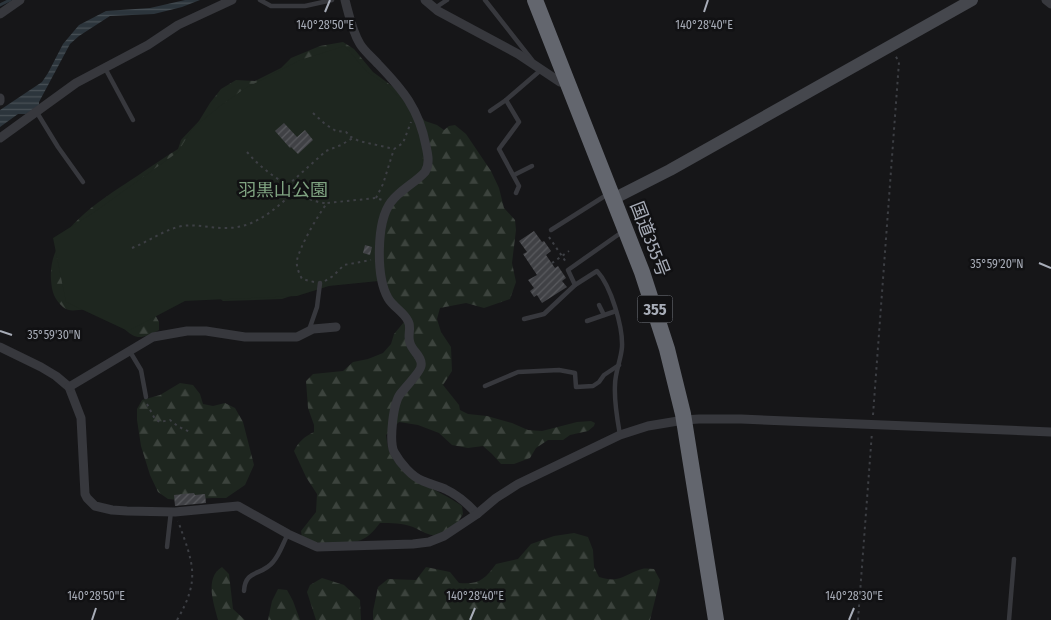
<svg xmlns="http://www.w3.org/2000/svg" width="1051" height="620" font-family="'Fira Sans Condensed','Noto Sans JP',sans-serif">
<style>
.forest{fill:url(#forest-firs)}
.park{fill:#1e261f}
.water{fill:url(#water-rules)}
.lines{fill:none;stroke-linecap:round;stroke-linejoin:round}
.stream{stroke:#2c353c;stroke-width:3}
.building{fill:url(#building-hatch)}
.path{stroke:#3d3f44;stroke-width:2;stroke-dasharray:2.5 4;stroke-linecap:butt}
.lane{stroke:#37383d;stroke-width:4.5}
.street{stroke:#37383d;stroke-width:9}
.secondary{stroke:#45474d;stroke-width:12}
.highway{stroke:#63666e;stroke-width:16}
.ticks{fill:none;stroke:#a8adb8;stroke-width:2}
.labels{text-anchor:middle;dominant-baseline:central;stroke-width:5;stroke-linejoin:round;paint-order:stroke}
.shield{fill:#111113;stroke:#7b7e86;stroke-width:1}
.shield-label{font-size:16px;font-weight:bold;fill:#a8adb8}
.park-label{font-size:18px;fill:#7fa381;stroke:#111113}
.street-label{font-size:18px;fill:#a8adb8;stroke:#111113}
.ticks-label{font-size:12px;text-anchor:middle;fill:#a8adb8;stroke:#111113;stroke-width:5;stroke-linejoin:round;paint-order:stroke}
</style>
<defs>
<pattern id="forest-firs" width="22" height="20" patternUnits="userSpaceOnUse" patternTransform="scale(1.25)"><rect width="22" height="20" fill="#1e261f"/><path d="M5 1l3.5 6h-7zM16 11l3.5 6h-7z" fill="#3c433d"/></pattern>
<pattern id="water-rules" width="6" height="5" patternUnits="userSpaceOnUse" patternTransform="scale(1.25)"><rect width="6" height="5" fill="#2c353c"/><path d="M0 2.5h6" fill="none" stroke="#485056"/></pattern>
<pattern id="building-hatch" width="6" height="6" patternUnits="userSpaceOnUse" patternTransform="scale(1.25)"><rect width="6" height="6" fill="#404145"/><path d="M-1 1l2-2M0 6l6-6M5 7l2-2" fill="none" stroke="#595a5e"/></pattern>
</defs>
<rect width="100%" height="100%" fill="#161618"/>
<!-- forest -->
<g class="forest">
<path d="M343,42L354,49L373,72L392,86L425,121L437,125L444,130L449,126L455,125L466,134L491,171L499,188L504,208L515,220L516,230L512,263L516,282L510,299L484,308L466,303L440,308L437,319L441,332L451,347L452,371L443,385L459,405L460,410L468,414L487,416L512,423L528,430L542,431L577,422L591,421L595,423L594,426L588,431L570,435L563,440H548L536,448L530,458L514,464H501L492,454L483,446L468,448L452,445L439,433L418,425L399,422L386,435C387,440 387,446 389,450C398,479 440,489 462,506L463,514L458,522L447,531L437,536C427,535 422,531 413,527C403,523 391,523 380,523C375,529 371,535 363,539C350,546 316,545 302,538L301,531L316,512L317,494L306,477L294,451C299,441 304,437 314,432V425L308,408L306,381L313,374L343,371L353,362L368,359L383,353L391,344L394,334L404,322L375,267L282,299L223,301L208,288L153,311L159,322V330C130,347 132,329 109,319C103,316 95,312 88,310C80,308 71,314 63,307C54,299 52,292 51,280C47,228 107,197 143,172C155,164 166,156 178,149L181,140L199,121L210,103L221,89L236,80L255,81L281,68L291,58L320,46Z"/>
<path d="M180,383L193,385L200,394L203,404L213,406L225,403L235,408L243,422L254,465L245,485L226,498H213L178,500L168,499L158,492L150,475L141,446L137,420V409L142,400L160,395Z"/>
<path d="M574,533L588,537L593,550L594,567L599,577C621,584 624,574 642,569C646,568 650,569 654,569L660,580L650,620H373V611L378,587L388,579L416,580L426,567L450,572L459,583C479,585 485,579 496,564L518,559L531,544L554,536Z"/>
<path d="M222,567L229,574L233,609L245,620H218C214,604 204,578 222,567Z"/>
<path d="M322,578L344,585L360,600L361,620H316L307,592L310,585Z"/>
<path d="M278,589L287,590L293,601L300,620H268L272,601Z"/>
</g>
<!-- park -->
<path class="park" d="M345,46L367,72L384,83L413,110L419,124L423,152L422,172L392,207L387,216L379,281L329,286L297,296L185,301L128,331L66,302L53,238L93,213L178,152L192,129L220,106L244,89L300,60Z"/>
<!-- water -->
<path class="water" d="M185,0H200L182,7L154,14L110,16L79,36L70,44L39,102V105L26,114H18L0,127V110L42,82L48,73L63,44L79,25L106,11L150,8Z"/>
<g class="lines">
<!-- stream -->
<path class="stream" d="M0,5L10,0"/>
</g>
<!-- building -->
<g class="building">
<path d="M284,123L297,137L305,130L313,140L298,154L291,147L290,148L275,131Z"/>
<path d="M534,231L542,242L544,241L551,251L546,255L555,268L558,266L566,278L562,281L567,287L542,303L537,295L534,297L530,291L534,288L528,280L537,275L523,254L527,252L519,241Z"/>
<path d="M365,245L372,247L370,255L363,253Z"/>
<path d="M194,493L195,495L205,494L206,503L175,506L174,495Z"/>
</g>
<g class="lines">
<!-- path -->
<g class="path">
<path d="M313,113L325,124L336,131L346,132L351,137L359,141L394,149L403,143L411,122"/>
<path d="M247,152C259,166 272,176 288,185L326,151L341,145L353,138"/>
<path d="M288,185C297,194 313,203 327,203"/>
<path d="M376,198L383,184L394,149"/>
<path d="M549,237L566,262"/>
<path d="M132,248C150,241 163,230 182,226C197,224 210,228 224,228C254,229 274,210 294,192"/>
<path d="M552,263L569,251"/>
<path d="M325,281L333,276L344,265L371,260"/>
<path d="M314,282L302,279C299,273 296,267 297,260C301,244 317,217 327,203L376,198L382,200"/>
<path d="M147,404L155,419L160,422L170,420L179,427L190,432"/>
<path d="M873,415L899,62L895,55"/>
<path d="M177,620C201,579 193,563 178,521"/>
<path d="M858,620L872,432"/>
</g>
<!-- lane -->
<g class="lane">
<path d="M260,0L271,6H305L332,0"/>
<path d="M485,0L532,60"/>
<path d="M435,8L447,0"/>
<path d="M105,68L133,120"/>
<path d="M36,111L58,147L83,182"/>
<path d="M490,111L506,100"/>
<path d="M514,175L532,166"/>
<path d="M516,193L519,186L499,149L519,122L506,100L542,69"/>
<path d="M551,230L608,194"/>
<path d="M599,305L604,315"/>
<path d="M524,319L544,314L575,285"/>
<path d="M587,321L616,311"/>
<path d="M309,330L317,307L320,283"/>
<path d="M129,350L141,370L146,397"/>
<path d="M485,386L518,372L559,370L575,373L576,387L593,386L599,382L604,375L619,365"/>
<path d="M620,435C617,418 614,402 615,385C615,372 621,360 622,347C623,327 611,286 597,271L575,285L568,270L622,232"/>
<path d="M167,547L171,511"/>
<path d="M244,591C245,569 262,576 273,562C280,554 283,543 288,534"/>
<path d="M1009,620L1014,559"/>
</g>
<!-- street -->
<g class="street">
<path d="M345,0C349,15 352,31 360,44C365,52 372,57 378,64C403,90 419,109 426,146C428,155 430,164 425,172C415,183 400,190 391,202C376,222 376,277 388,298C393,307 404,312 408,321C412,327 407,336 410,343C412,351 423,357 421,366C421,371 405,388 401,393C393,402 389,441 394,452C400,463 412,477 423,481C430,484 438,486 445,489C458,495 468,504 477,514"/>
<path d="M425,0L438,11L518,54L560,82L568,83"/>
<path d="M1046,0L1051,4"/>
<path d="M0,14L20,0"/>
<path d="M0,98V101"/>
<path d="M0,138L76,83L148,45L178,25L232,0"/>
<path d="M0,347L41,367L56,376L69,387L81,418L85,494L87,498L95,506L112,510L127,511L175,512L238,506L288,534L317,547L413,544L429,542L444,536L477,514L496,498L518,484L620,435L648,426L684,420L699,419H741L1051,432"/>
<path d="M69,387L153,337L187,331H206L245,337H297L313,329L336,327"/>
</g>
<!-- secondary -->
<path class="secondary" d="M613,199L670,170L972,0"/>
<!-- highway -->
<path class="highway" d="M535,0L642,272L667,349L683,414L716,620"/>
</g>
<!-- ticks -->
<path class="ticks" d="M325,12L330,0M704,12L708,0M1039,263L1051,268M0,331L12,335M92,620L96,608M470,620L475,608M849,620L854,608"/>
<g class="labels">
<!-- shield labels -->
<rect class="shield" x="637.5" y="295.5" width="35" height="27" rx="4"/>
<g class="shield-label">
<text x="655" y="309">355</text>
</g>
<!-- park labels -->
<g class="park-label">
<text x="283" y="190">羽黒山公園</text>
</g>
<!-- street labels -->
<g class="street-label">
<text transform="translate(650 239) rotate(69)">国道355号</text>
</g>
</g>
<g class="ticks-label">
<text x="325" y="29">140°28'50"E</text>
<text x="704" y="29">140°28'40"E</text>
<text x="997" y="268">35°59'20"N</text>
<text x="54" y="339">35°59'30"N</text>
<text x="96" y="600">140°28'50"E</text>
<text x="475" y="600">140°28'40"E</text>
<text x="854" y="600">140°28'30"E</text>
</g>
</svg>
